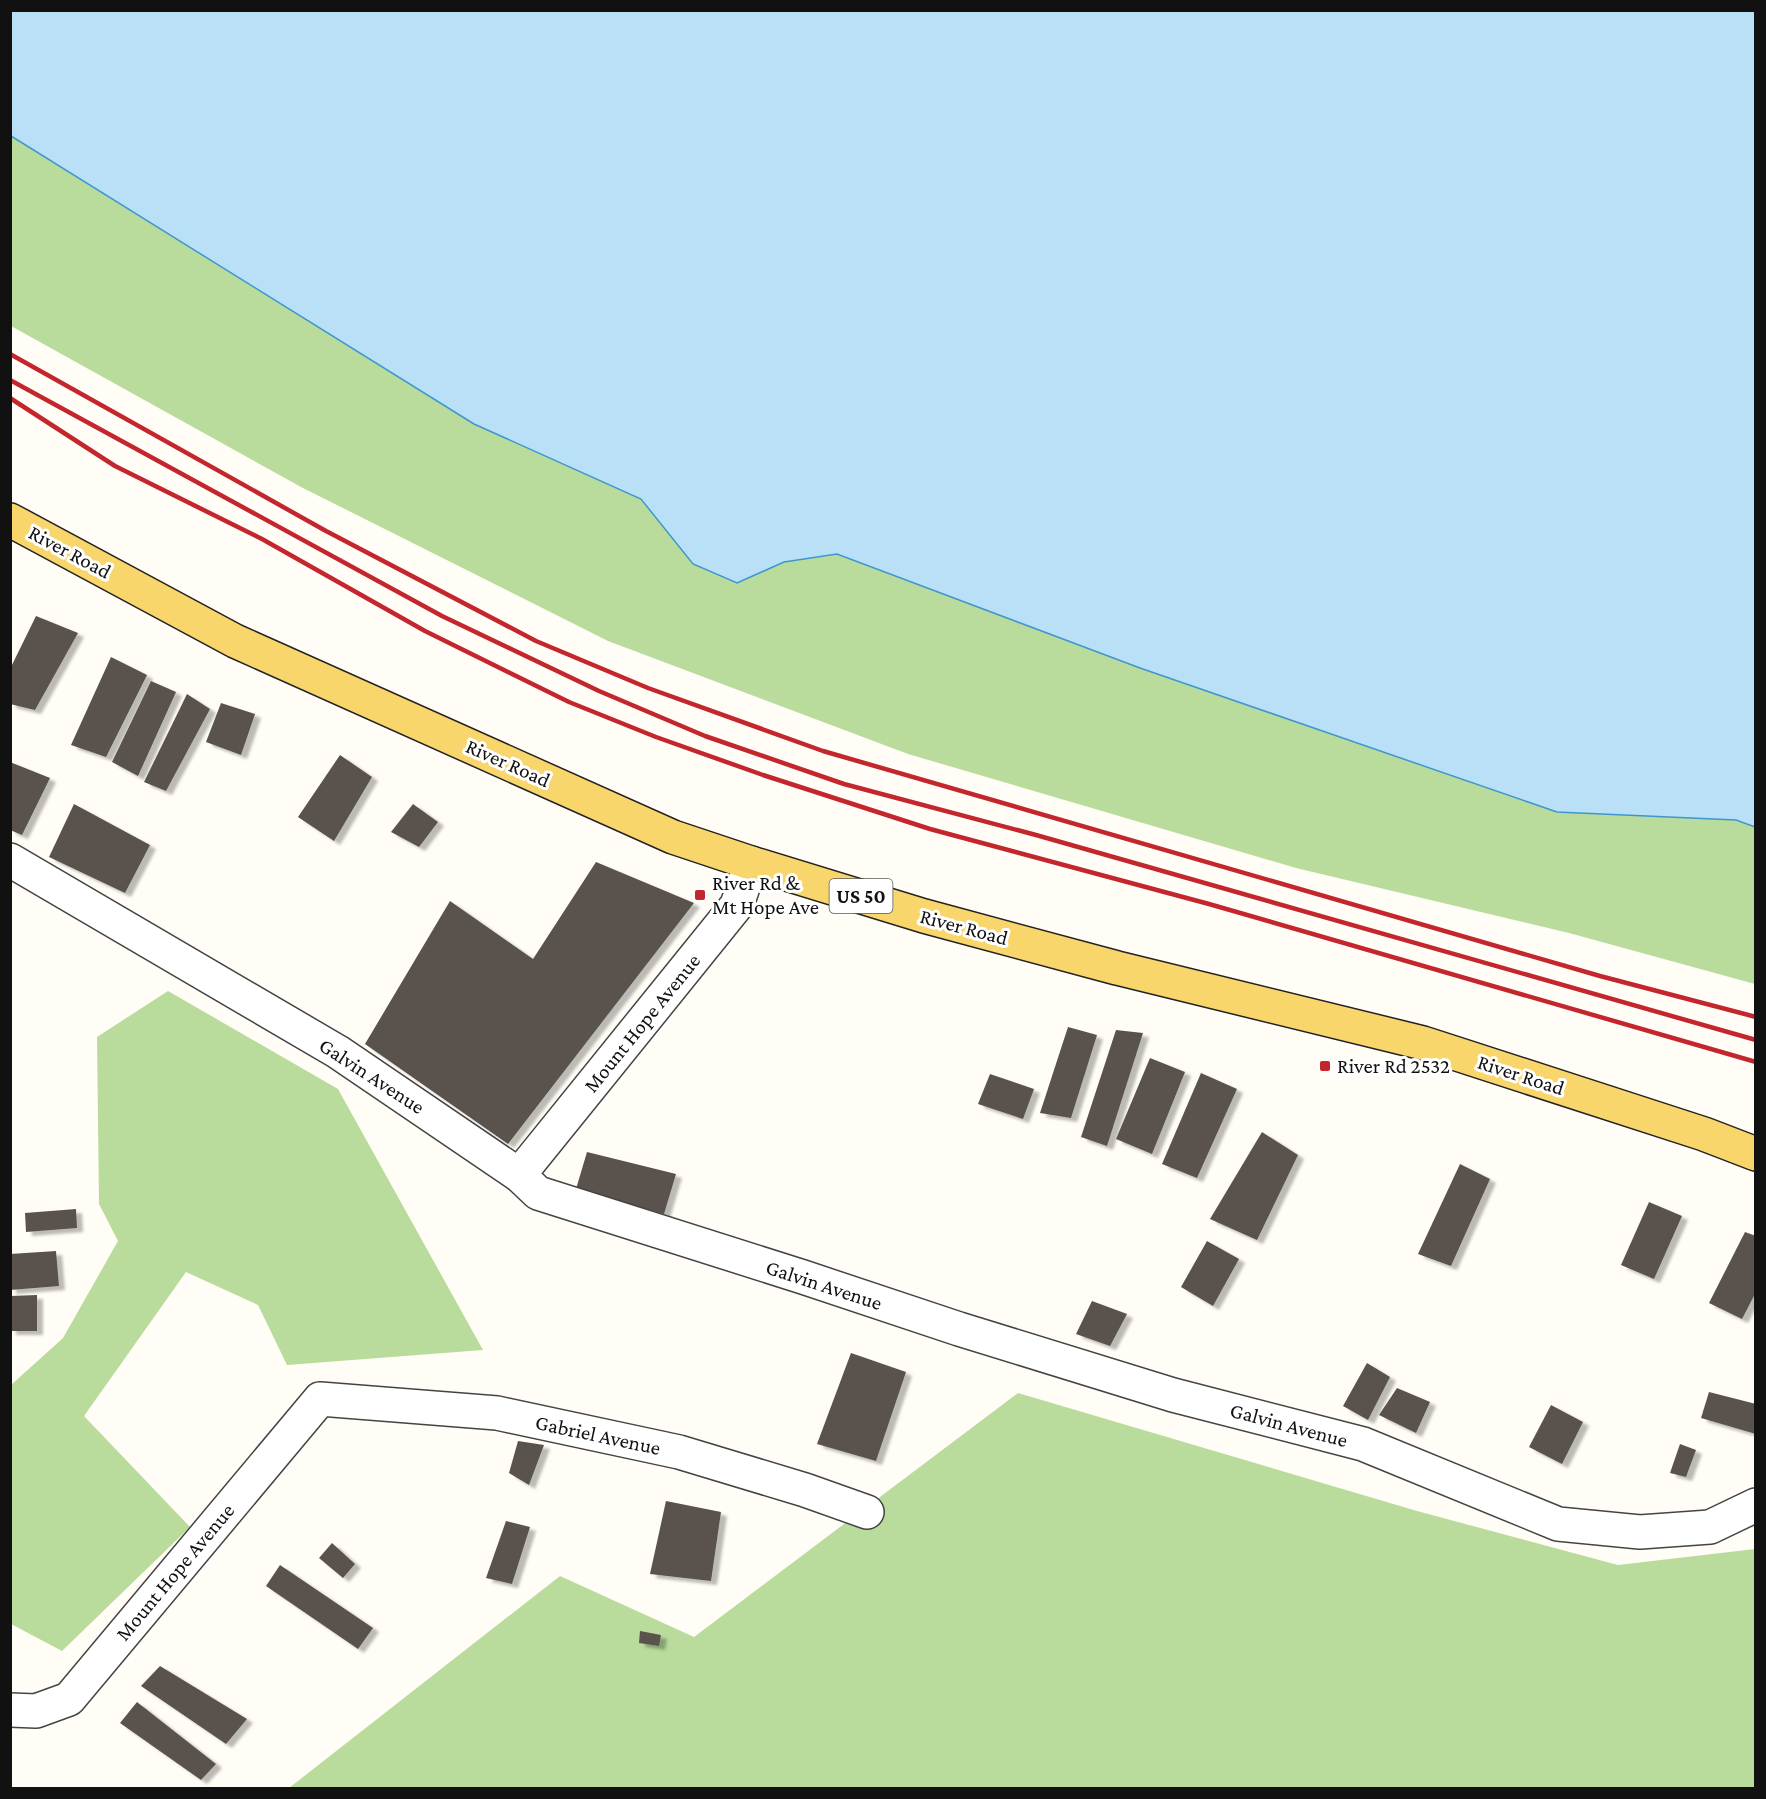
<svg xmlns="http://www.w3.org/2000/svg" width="1766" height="1799" font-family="'Crimson Pro',serif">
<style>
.forest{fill:#b9dc9c}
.water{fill:#b9e0f7;stroke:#3f96cf;stroke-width:1.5}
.building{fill:#5a524d;filter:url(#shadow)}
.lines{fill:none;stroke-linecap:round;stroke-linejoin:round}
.minor-casing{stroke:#444;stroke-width:36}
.primary-casing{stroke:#222;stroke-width:36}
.minor{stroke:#fff;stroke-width:33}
.primary{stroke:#f9d66b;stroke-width:33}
.rail{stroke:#c4262e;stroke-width:4.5}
.poi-dot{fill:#c4262e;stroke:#fff;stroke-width:2}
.labels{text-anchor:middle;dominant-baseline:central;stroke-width:6;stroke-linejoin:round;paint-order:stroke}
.shield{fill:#fff;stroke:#585858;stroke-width:1.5}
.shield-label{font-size:20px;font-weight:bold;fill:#111}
.street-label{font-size:21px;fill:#111;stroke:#fff}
.poi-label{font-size:21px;fill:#111;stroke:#fff;text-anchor:start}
</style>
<defs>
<filter id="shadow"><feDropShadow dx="6" dy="4" stdDeviation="1.5" flood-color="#0004"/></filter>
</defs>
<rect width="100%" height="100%" fill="#fffdf5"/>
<!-- forest -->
<g class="forest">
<path d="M10,136L474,424L641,499L693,564L736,583L784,562L837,554L1140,668L1736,820L1755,827V984L1569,933L1296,868L908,754L608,641L301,487L11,326Z"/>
<path d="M168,991L338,1089L483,1350L287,1365L258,1305L186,1272L84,1416L190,1527L62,1651L11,1624V1385L63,1338L118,1241L99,1204L97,1037Z"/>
<path d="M1018,1393L1417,1511L1618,1565L1755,1549V1788H289L560,1576L694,1637Z"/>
</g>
<!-- water -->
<path class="water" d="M10,11H1755V827L1736,820L1557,812L1140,668L837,554L784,562L737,583L693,564L641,499L474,424L11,136Z"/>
<!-- building -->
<g class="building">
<path d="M36,616L78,633L35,710L10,704V669Z"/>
<path d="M111,657L147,675L106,757L71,745Z"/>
<path d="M151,681L176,692L138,776L112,762Z"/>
<path d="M187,694L210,709L166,791L144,782Z"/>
<path d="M221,703L255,714L241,755L206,742Z"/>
<path d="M340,755L372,777L334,841L298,817Z"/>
<path d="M10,762L50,778L22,835L10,830Z"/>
<path d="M74,804L150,845L125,893L49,857Z"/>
<path d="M413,804L438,822L419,847L391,832Z"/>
<path d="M596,862L694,903L508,1144L365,1044L450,901L533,959Z"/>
<path d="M1068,1027L1097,1035L1071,1118L1040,1113Z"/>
<path d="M1116,1030L1143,1033L1107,1146L1081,1137Z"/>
<path d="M1150,1058L1185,1072L1152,1154L1116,1139Z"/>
<path d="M1201,1073L1237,1089L1197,1178L1162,1164Z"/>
<path d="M990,1074L1034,1089L1023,1119L978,1104Z"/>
<path d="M1262,1132L1298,1155L1257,1240L1210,1219Z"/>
<path d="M587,1152L676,1174L664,1214L576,1189Z"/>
<path d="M1460,1164L1490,1179L1451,1266L1418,1254Z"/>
<path d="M1649,1202L1682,1216L1654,1279L1621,1265Z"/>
<path d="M76,1209L77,1228L26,1232L25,1213Z"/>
<path d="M1745,1232L1756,1236V1292L1742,1319L1709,1303Z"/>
<path d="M1207,1241L1239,1259L1213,1306L1181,1287Z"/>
<path d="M56,1251L59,1286L10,1290V1254Z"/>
<path d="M37,1295V1331H10V1296Z"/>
<path d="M1092,1301L1127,1314L1110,1346L1076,1334Z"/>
<path d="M851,1353L906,1372L876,1461L817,1444Z"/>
<path d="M1367,1363L1390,1377L1368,1420L1343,1406Z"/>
<path d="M1397,1388L1430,1402L1416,1433L1379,1415Z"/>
<path d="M1709,1392L1756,1404V1434L1701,1418Z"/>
<path d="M1551,1405L1583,1422L1562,1464L1529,1447Z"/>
<path d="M518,1441L544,1445L529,1485L509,1473Z"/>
<path d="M1680,1444L1696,1450L1686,1477L1670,1473Z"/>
<path d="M666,1501L721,1512L711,1581L650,1574Z"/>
<path d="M506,1521L530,1527L512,1584L486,1578Z"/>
<path d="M332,1543L355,1564L343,1578L319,1558Z"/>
<path d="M280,1565L373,1628L358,1649L266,1586Z"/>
<path d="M640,1631L661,1635L659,1646L639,1643Z"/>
<path d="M160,1666L247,1719L226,1744L141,1686Z"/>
<path d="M137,1702L216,1764L201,1780L120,1723Z"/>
</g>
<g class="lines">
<defs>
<g id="minor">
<path d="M10,860L338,1052L519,1175L538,1193L803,1277L959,1329L1173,1395L1363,1444L1558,1524L1640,1532L1710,1527L1756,1505"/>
<path d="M519,1175L737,905L751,863"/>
<path d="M10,1710L36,1711L69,1699L320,1399L497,1413L679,1452L805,1490L867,1512"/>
</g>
<path id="primary" d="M10,520L235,641L673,837L751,863L924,916L1117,968L1423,1043L1704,1134L1756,1154"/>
</defs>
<!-- minor casing -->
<use href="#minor" class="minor-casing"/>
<!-- primary casing -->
<use href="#primary" class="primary-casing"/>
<!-- minor -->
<use href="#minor" class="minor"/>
<!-- primary -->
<use href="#primary" class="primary"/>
<!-- rail -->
<g class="rail">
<path d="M10,354L326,531L536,641L648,688L823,751L1600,976L1756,1017"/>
<path d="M10,380L442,616L599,691L705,736L844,784L1036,835L1756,1040"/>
<path d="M10,398L115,466L262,539L425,631L569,702L656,737L763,775L930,829L1209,904L1756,1062"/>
</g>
</g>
<!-- markers -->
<g class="poi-dot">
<rect x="694" y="889" width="12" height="12" rx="3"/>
<rect x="1319" y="1060" width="12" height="12" rx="3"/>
</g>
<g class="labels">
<!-- shield labels -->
<rect class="shield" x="829.5" y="879" width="63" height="34" rx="4.5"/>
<g class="shield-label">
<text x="861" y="896">US 50</text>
</g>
<!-- street labels -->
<g class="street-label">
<text transform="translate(70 552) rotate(28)">River Road</text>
<text transform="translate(508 763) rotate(24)">River Road</text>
<text transform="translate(964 927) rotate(15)">River Road</text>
<text transform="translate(642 1023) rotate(-51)">Mount Hope Avenue</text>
<text transform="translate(1521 1075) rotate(18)">River Road</text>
<text transform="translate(372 1076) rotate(33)">Galvin Avenue</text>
<text transform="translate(824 1285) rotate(18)">Galvin Avenue</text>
<text transform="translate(1289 1425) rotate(15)">Galvin Avenue</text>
<text transform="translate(598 1435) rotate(12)">Gabriel Avenue</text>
<text transform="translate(175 1572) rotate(-50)">Mount Hope Avenue</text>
</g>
<!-- poi labels -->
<g class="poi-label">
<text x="712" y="883">River Rd &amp;<tspan x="712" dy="24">Mt Hope Ave</tspan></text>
<text x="1337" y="1066">River Rd 2532</text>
</g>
</g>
<!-- border -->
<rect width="1766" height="1799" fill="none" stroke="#111111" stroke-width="24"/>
</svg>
